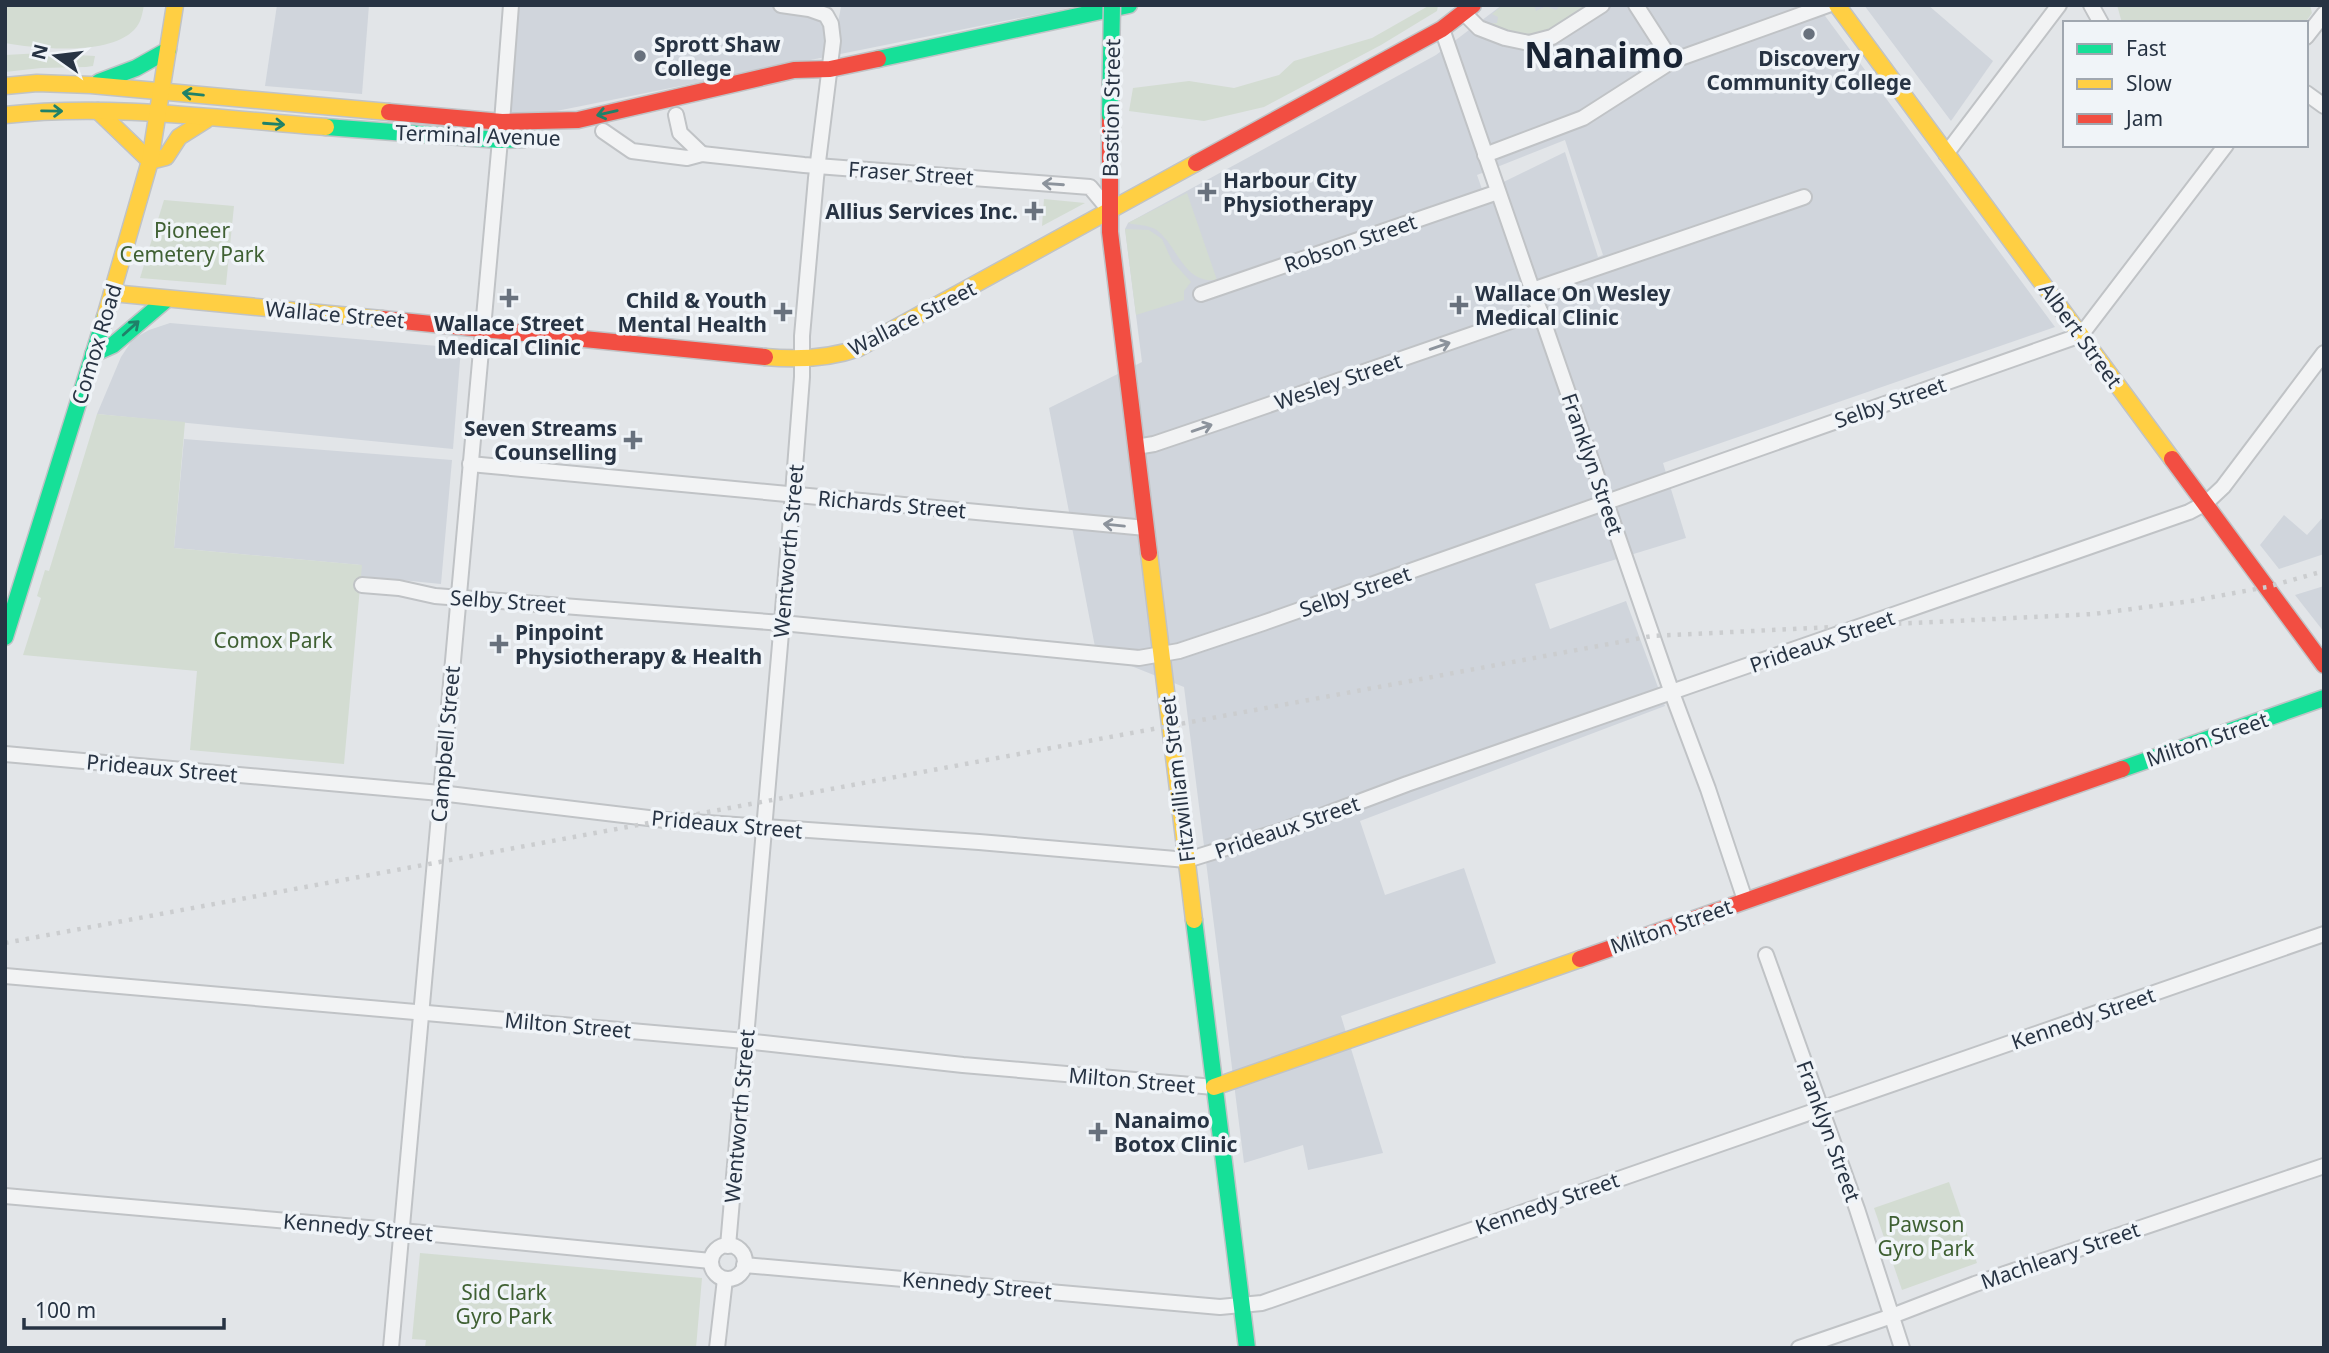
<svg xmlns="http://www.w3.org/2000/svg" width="2329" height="1353" font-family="'Noto Sans',sans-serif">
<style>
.built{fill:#d0d5dc;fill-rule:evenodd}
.green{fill:#d3dcd2}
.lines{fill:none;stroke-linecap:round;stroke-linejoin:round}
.street-casing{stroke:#c0c3c6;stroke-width:18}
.fast-casing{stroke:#c0c3c6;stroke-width:19}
.slow-casing{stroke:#c0c3c6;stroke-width:19}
.jam-casing{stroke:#c0c3c6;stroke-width:19}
.street{stroke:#f2f3f4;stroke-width:14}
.fast{stroke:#16e098;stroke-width:16}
.slow{stroke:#ffcf43;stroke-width:16}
.jam{stroke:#f24e42;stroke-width:16}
.rail{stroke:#cbcdcf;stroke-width:4.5;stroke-dasharray:3.5 7;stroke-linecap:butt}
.fast-bridge-casing{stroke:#c0c3c6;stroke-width:19;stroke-linecap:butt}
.fast-bridge{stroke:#16e098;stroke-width:16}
.oneway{stroke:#1f8169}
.oneway2{stroke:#8c939c}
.poi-dot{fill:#68717d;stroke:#f0f4f8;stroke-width:2.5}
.labels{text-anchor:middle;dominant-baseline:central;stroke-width:7;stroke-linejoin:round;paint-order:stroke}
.poi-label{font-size:21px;font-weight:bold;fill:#273343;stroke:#f0f4f8;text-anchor:start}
.street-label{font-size:21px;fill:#273343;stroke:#f0f4f8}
.park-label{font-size:21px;fill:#3f6033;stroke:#f0f4f8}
.town-label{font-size:35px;font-weight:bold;fill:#192434;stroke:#f0f4f8}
</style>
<rect width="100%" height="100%" fill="#e2e5e8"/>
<!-- built -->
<g class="built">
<path d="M277,5H369L362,94L265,86Z"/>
<path d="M511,5H781L819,11L833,47L841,7L828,5H1084L502,122Z"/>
<path d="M1502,5H1817L2055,327L1663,463L1686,538L1535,584L1550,629L1626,601L1665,706L1360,821L1385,895L1464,868L1496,963L1341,1016L1383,1153L1308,1170L1303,1145L1244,1163L1184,687L1096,652L1049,408L1142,362L1125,229L1128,223L1436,55ZM1565,140L1603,255L1598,257L1565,152L1483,192L1477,175Z"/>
<path d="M1864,5H1928L1993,61L1951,121Z"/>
<path d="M170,323L461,348L453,449L97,414L121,357L133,339L149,330Z"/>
<path d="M184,439L452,460L441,584L361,576V565L174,548Z"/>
<path d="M2284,515L2307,535L2324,516V554L2279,569L2260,545Z"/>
<path d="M2324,586V632L2295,595Z"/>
</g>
<!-- green -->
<g class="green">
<path d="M5,5H144C142,15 141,23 134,30C108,56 38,49 5,43Z"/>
<path d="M1430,5H1438L1437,11L1381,45L1264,107L1204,121L1129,111L1133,88L1189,81L1234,88L1279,75L1294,61L1372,38Z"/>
<path d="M1503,5H1534L1536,11L1546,6L1556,10L1561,5H1585L1587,8C1546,38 1535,45 1487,24L1497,23L1498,17L1492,14Z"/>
<path d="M2117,5H2310L2312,13L2305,23H2122Z"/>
<path d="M42,53L95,56L93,66L86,67L41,68L5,72V55Z"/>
<path d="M1187,193L1217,280C1182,284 1178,244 1155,229C1148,225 1136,225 1128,223Z"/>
<path d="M1044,199L1085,203L1042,226Z"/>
<path d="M164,200L234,206L226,285L140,278Z"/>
<path d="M1125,229L1149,230L1162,239L1172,261L1191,282L1184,291V300L1136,315Z"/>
<path d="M97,414L185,422L174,548L362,565L344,764L190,750L197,671L23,655L41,598L37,596L45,570L49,571Z"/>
<path d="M1949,1182L1977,1263L1902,1290L1874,1208Z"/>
<path d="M420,1253L702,1278L696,1348H411V1346L425,1347L426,1340L412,1339Z"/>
</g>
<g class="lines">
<defs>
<g id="street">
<path d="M1636,5L1672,61"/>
<path d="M2091,5L2101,23"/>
<path d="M1464,13L1479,28L1505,38L1529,43L1552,37L1602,5"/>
<path d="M1442,29L1672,693L1708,789L1745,900"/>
<path d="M2306,37L2324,14"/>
<path d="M2306,93L2324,106"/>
<path d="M676,115L680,133L702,154"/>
<path d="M502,122L511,5"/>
<path d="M603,131L632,151L687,158L702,154L804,165L1090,187L1110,211"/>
<path d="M1946,154L2059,5"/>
<path d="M1485,155L1583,118L1672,61L1828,5"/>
<path d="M1532,290L1804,197"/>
<path d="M1201,294L1498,192"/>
<path d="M1136,447L1154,444L1225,420L1540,311"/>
<path d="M470,464L1146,528"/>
<path d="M362,585L399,588L435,596L782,623L1139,658L1179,651L1263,623L2081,335L2226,145"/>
<path d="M5,754L440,793L665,820L979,842L1187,860L1284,830L1407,784L2189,512L2206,503L2223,487L2324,353"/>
<path d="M1766,955L1857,1209L1902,1348"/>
<path d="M5,976L745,1041L963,1065L1214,1087"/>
<path d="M5,1196L402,1231L711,1261"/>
<circle cx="728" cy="1262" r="17"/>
<path d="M728,1246L793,494L802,377V336L816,178L833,41L831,24L826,15L809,9L781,5"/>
<path d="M744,1265L1220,1307L1262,1303L2324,934"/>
<path d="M391,1348L500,140"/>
<path d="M717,1348L725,1279"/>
<path d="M1799,1348L1892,1316L1975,1284L2324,1166"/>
</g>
<g id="fast">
<path d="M878,59L1129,5"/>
<path d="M99,82L136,68L168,50"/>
<path d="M326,127L500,140L524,139"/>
<path d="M93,354L113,345L167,299"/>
<path d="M5,637L105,317"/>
<path d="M2122,769L2324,698"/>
<path d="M1194,920L1247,1348"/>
</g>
<g id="slow">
<path d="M1837,5L2172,459"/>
<path d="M5,86L37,83L91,85L389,112"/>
<path d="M98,111L150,161L166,157L179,137L206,120"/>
<path d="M5,115C109,103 222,119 326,127"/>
<path d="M112,293L382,319"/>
<path d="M105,317L150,161L175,5"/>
<path d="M765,357C797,360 828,359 859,348L1196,163"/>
<path d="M1149,553L1194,920"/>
<path d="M1214,1087L1580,959"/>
</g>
<g id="jam">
<path d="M389,112L502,122L578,120L794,70L830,69L878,59"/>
<path d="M1110,115V232L1149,553"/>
<path d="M1196,163L1442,29L1473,5"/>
<path d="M382,319L765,357"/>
<path d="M2172,459L2324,665"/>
<path d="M1580,959L2122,769"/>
</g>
</defs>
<!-- street casing -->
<use href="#street" class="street-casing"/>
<!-- fast casing -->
<use href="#fast" class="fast-casing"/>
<!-- slow casing -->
<use href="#slow" class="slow-casing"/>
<!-- jam casing -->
<use href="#jam" class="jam-casing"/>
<!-- street -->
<use href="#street" class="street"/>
<!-- fast -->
<use href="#fast" class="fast"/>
<!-- slow -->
<use href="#slow" class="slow"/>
<!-- jam -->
<use href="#jam" class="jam"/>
<!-- rail -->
<path class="rail" d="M5,943L1652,636L2094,614L2191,601L2267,587L2324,571"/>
<defs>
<path id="fast-bridge" d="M1110,115L1112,5"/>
</defs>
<!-- fast-bridge casing -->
<use href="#fast-bridge" class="fast-bridge-casing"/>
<!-- fast-bridge -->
<use href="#fast-bridge" class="fast-bridge"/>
</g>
<!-- one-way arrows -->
<defs><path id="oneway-shaft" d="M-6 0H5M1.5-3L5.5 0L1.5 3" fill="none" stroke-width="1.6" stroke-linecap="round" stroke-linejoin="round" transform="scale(1.75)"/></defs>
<g class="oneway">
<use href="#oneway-shaft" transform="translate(193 94) rotate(-174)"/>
<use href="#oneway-shaft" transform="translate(52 111) rotate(1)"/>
<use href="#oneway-shaft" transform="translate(607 113) rotate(167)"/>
<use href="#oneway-shaft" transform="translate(274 124) rotate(4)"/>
<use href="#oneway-shaft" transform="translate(131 328) rotate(-42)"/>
</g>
<g class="oneway2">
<use href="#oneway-shaft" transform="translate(1053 184) rotate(-176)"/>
<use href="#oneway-shaft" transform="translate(1440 346) rotate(-19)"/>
<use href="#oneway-shaft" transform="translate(1202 428) rotate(-19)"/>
<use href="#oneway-shaft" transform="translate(1114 525) rotate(-174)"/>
</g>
<!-- markers -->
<g class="poi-dot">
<circle cx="1809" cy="34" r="7"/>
<circle cx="640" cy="56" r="7"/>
<path d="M1203.5 181.5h7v7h7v7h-7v7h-7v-7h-7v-7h7z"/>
<path d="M1030.5 200.5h7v7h7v7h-7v7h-7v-7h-7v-7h7z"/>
<path d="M505.5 287.5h7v7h7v7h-7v7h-7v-7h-7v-7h7z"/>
<path d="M1455.5 294.5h7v7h7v7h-7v7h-7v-7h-7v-7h7z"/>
<path d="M779.5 301.5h7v7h7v7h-7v7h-7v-7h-7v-7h7z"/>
<path d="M629.5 429.5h7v7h7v7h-7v7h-7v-7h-7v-7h7z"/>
<path d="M495.5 633.5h7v7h7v7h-7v7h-7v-7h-7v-7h7z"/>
<path d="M1094.5 1121.5h7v7h7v7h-7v7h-7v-7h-7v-7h7z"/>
</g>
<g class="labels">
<!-- poi labels -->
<g class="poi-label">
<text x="654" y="44">Sprott Shaw<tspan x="654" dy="24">College</tspan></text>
<text x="1809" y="58" text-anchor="middle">Discovery<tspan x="1809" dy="24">Community College</tspan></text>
<text x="1223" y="180">Harbour City<tspan x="1223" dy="24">Physiotherapy</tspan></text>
<text x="1018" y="211" text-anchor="end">Allius Services Inc.</text>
<text x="1475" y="293">Wallace On Wesley<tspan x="1475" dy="24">Medical Clinic</tspan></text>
<text x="767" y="300" text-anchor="end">Child &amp; Youth<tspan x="767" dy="24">Mental Health</tspan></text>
<text x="509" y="323" text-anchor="middle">Wallace Street<tspan x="509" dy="24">Medical Clinic</tspan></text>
<text x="617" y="428" text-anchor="end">Seven Streams<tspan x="617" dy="24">Counselling</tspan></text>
<text x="515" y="632">Pinpoint<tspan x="515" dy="24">Physiotherapy &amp; Health</tspan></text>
<text x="1114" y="1120">Nanaimo<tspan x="1114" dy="24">Botox Clinic</tspan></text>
</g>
<!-- street labels -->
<g class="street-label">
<text transform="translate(1111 108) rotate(-89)">Bastion Street</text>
<text transform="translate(478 135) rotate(2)">Terminal Avenue</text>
<text transform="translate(911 173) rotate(4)">Fraser Street</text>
<text transform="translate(1350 243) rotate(-19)">Robson Street</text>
<text transform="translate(335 314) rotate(5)">Wallace Street</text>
<text transform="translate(912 318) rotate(-27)">Wallace Street</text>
<text transform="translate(2081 335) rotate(54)">Albert Street</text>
<text transform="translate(96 344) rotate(-73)">Comox Road</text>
<text transform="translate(1338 381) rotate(-19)">Wesley Street</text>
<text transform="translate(1890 402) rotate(-19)">Selby Street</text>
<text transform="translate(1593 464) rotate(71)">Franklyn Street</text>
<text transform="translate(892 504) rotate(5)">Richards Street</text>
<text transform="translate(788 551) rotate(-85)">Wentworth Street</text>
<text transform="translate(1355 591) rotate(-19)">Selby Street</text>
<text transform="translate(508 601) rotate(4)">Selby Street</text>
<text transform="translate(1822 641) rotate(-19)">Prideaux Street</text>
<text transform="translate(2207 739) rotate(-19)">Milton Street</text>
<text transform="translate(445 744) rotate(-85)">Campbell Street</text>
<text transform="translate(162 768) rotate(5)">Prideaux Street</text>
<text transform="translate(1177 779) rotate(-97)">Fitzwilliam Street</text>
<text transform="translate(727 824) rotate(5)">Prideaux Street</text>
<text transform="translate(1287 827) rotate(-19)">Prideaux Street</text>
<text transform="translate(1671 926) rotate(-19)">Milton Street</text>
<text transform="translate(2083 1018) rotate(-19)">Kennedy Street</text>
<text transform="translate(568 1025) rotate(5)">Milton Street</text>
<text transform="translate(1132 1080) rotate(5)">Milton Street</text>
<text transform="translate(739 1116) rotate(-85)">Wentworth Street</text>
<text transform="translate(1829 1131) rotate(70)">Franklyn Street</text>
<text transform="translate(1547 1203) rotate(-19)">Kennedy Street</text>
<text transform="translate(358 1227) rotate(5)">Kennedy Street</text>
<text transform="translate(2060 1255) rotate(-19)">Machleary Street</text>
<text transform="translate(977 1285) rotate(5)">Kennedy Street</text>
</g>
<!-- park labels -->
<g class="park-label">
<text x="192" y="230">Pioneer<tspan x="192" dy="24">Cemetery Park</tspan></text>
<text x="273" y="640">Comox Park</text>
<text x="1926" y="1224">Pawson<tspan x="1926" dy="24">Gyro Park</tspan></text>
<text x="504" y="1292">Sid Clark<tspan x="504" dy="24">Gyro Park</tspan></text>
</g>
<!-- town labels -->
<g class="town-label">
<text x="1604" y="54">Nanaimo</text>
</g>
</g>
<!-- border -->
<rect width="2329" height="1353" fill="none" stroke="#273343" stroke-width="14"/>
<!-- legend -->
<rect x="2063" y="21" width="245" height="126" fill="#f0f4f8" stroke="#a0a7b0" stroke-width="2"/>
<rect x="2077" y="44" width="35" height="10" fill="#16e098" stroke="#a0a7b0" stroke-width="2"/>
<text x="2126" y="56" font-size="21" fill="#273343">Fast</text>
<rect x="2077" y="79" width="35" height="10" fill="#ffcf43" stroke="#a0a7b0" stroke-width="2"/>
<text x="2126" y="91" font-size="21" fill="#273343">Slow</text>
<rect x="2077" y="114" width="35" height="10" fill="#f24e42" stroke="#a0a7b0" stroke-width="2"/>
<text x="2126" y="126" font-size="21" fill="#273343">Jam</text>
<!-- north arrow -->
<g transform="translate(56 56) rotate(284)" stroke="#f0f4f8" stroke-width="5" paint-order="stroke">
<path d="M0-5L12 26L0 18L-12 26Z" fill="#273343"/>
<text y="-10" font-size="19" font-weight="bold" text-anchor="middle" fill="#273343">N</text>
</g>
<!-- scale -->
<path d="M24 1318v10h200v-10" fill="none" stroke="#273343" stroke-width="3.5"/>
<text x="35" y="1318" font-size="21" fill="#273343" stroke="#f0f4f8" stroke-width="5" paint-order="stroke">100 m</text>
</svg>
